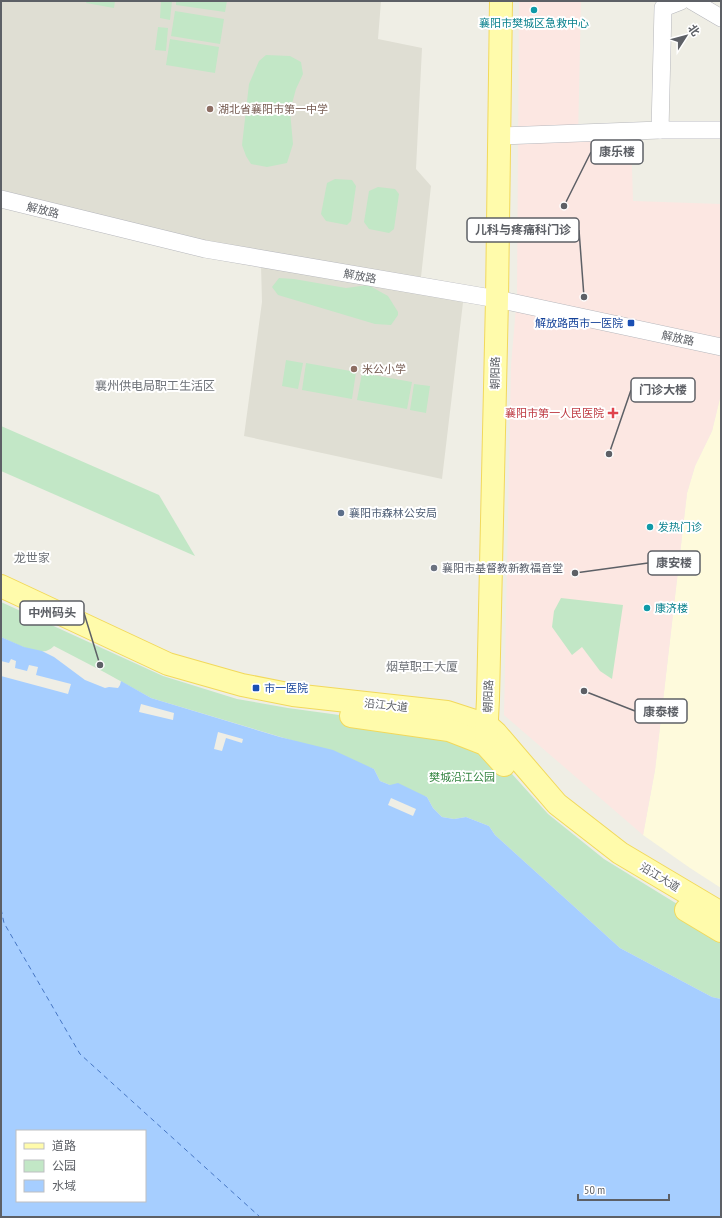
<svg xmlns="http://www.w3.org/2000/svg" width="722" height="1218" font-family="'PT Sans Narrow','Noto Sans SC',sans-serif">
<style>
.commercial{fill:#fefadc}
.education{fill:#dfded3}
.medical{fill:#fce7e2}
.green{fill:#c2e7c6}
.water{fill:#a6ceff;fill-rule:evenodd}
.pier{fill:#efeee5}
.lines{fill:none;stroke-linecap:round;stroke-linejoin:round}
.ferry{stroke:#4676c4;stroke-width:1;stroke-dasharray:5 4;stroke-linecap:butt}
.minor-casing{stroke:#b6b7bc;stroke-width:18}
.major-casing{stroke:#f2d95b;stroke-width:24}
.minor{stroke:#fff;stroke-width:17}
.major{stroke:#fffbab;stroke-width:22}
.culture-dot{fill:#0f9aa8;stroke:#fff;stroke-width:1.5}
.education-dot{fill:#8d6e63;stroke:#fff;stroke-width:1.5}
.transit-dot{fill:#1a4fb4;stroke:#fff;stroke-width:1.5}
.health-dot{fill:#e0444e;stroke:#fff;stroke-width:1.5}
.service-dot{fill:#5c6f8a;stroke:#fff;stroke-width:1.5}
.worship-dot{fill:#6b7280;stroke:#fff;stroke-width:1.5}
.labels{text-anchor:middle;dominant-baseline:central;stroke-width:4;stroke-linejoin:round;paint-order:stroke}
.culture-label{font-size:11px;fill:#0d838f;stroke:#fff;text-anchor:start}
.education-label{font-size:11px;fill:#785e54;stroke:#fff;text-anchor:start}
.street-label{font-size:11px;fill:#5d6066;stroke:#fff}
.transit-label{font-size:11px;fill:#164399;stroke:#fff;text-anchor:end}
.health-label{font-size:11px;fill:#be3a42;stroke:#fff;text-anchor:end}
.service-label{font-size:11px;fill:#4e5e75;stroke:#fff;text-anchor:start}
.worship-label{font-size:11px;fill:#5b616d;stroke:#fff;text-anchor:start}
.park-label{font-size:11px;fill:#348541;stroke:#fff}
.neighbourhood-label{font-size:12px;fill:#6e7278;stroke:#fff}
.leader{fill:none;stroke:#5d6066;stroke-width:1.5}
.callout-dot{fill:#5d6066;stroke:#fff;stroke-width:1.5}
.callout{fill:#fff;stroke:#5d6066;stroke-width:1.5}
.callout-label{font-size:12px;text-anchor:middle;font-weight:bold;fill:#5d6066}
</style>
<rect width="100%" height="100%" fill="#efeee5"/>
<!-- commercial -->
<path class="commercial" d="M721,394V888L690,868L643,835L655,770L687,493L695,466L712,431Z"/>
<!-- education -->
<path class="education" d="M1,1H381L378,39L422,48L416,169L431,186L420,286L464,294L442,479L244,436L262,302L261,265L1,199Z"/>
<!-- medical -->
<path class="medical" d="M519,1H581L578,138L631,137L633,201L721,204V394L712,431L695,466L687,493L655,770L643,835L504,715L511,365L517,296Z"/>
<!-- green -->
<g class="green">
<path d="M87,1H115L114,8L86,3Z"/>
<path d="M161,1H172L170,20L160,18Z"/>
<path d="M176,1H227L225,12L176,5Z"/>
<path d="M175,11L224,19L220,44L171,36Z"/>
<path d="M158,27L168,28L166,51L155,50Z"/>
<path d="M170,39L219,47L215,73L166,65Z"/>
<path d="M266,55L290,56L301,62L303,74L296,89L290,111L293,144L287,163L267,167L251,164L246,156L242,145L249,84L259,61Z"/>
<path d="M335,179L352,180L356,186L351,221L347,225L326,221L321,214L327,183Z"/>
<path d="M378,187L395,189L399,194L394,229L389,233L369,229L364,222L369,191Z"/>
<path d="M279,278L294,279L346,288L368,285L388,296L398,312V315L391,325L375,324L278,295L272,287Z"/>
<path d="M286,360L303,363L298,389L282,386Z"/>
<path d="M306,363L356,372L352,399L302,390Z"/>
<path d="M362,373L412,382L407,409L357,400Z"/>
<path d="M414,384L430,386L426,413L410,410Z"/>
<path d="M1,426L159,495L195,556L1,471Z"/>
<path d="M561,598L623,605L612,679L600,671L582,647L572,655L552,627L554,611Z"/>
<path d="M1,602L163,676L237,699L288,708L449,730L485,744L548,814L604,859L721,931V999L712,997L620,948L495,835L489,826L466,817L454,819L442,817L433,808L427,797L390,785L380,781L374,769L304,744L151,698L104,672L54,646C52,648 49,650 46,651C33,654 13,642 1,637Z"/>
</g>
<!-- water -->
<path class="water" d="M1,637L24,647L42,651L54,657L85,680L105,688L109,687L118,688L120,685L121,681L151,698L280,737L333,750L374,769L380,781L390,785L398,783L427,797L433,808L442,817L454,819L466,817L489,826L495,835L620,948L712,997L721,999V1217H1ZM17,1131H145V1201H17Z"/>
<!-- pier -->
<g class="pier">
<path d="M11,659L16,661L15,668L27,671L29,665L38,667L36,675L71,684L68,694L1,676V661L9,663Z"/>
<path d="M141,704L174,713L173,720L139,712Z"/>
<path d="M218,732L243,739L242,743L226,738L222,751L214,749Z"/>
<path d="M391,798L416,809L413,816L388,805Z"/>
</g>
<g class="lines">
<!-- ferry -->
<path class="ferry" d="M1,909L4,923L80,1054L260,1217"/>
<defs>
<g id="minor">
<path d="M692,1L721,18"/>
<path d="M660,130H721"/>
<path d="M499,136L660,130L663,8L681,1"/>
<path d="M1,199L205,249L497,299L721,347"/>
</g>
<g id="major">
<path d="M1,586L168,664L242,685L293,695L447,712L487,725L496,733L557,804L620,853L721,913"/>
<path d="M351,716L449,730L485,744L504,765"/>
<path d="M486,739L488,699L497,299L501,1"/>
<path d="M686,910L721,931"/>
</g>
</defs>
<!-- minor casing -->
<use href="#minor" class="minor-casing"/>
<!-- major casing -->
<use href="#major" class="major-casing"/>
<!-- minor -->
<use href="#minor" class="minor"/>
<!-- major -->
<use href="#major" class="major"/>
</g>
<!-- markers -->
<g class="culture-dot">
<circle cx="534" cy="10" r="4"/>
<circle cx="650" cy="527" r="4"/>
<circle cx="647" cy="608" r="4"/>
</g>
<g class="education-dot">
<circle cx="210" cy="109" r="4"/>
<circle cx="354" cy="369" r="4"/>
</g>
<g class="transit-dot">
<rect x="627" y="319" width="8" height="8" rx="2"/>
<rect x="252" y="684" width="8" height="8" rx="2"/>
</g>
<path class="health-dot" d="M611 407h4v4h4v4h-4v4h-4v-4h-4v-4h4z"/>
<circle class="service-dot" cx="341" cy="513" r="4"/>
<circle class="worship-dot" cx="434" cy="568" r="4"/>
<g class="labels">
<!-- culture labels -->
<g class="culture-label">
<text x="534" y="23" text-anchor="middle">襄阳市樊城区急救中心</text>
<text x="658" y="527">发热门诊</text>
<text x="655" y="608">康济楼</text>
</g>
<!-- education labels -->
<g class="education-label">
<text x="218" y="109">湖北省襄阳市第一中学</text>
<text x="362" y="369">米公小学</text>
</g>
<!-- street labels -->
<g class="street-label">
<text transform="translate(43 210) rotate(14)">解放路</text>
<text transform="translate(360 276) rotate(10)">解放路</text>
<text transform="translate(678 338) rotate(12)">解放路</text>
<text transform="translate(495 373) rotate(-89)">朝阳路</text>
<text transform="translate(488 696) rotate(-88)">朝阳路</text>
<text transform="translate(386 705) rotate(6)">沿江大道</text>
<text transform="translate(660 877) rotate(31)">沿江大道</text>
</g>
<!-- transit labels -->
<g class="transit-label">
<text x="623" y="323">解放路西市一医院</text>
<text x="264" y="688" text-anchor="start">市一医院</text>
</g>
<!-- health labels -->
<g class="health-label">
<text x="604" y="413">襄阳市第一人民医院</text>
</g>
<!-- service labels -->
<g class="service-label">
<text x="349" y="513">襄阳市森林公安局</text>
</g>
<!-- worship labels -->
<g class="worship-label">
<text x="442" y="568">襄阳市基督教新教福音堂</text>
</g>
<!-- park labels -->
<g class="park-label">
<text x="462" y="777">樊城沿江公园</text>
</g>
<!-- neighbourhood labels -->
<g class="neighbourhood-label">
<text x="155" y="385">襄州供电局职工生活区</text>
<text x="32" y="557">龙世家</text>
<text x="422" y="666">烟草职工大厦</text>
</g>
</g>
<!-- callouts -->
<path class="leader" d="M564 206L591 152M584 297L579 230M609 454L631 390M575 573L648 563M100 665L84 613M584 691L635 711"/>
<g class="callout-dot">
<circle cx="564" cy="206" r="4"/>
<circle cx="584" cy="297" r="4"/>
<circle cx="609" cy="454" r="4"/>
<circle cx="575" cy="573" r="4"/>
<circle cx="100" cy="665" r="4"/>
<circle cx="584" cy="691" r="4"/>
</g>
<g class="callout">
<rect x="591" y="140" width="52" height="24" rx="4"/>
<rect x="467" y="218" width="112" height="24" rx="4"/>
<rect x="631" y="378" width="64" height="24" rx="4"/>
<rect x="648" y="551" width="52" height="24" rx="4"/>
<rect x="20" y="601" width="64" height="24" rx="4"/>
<rect x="635" y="699" width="52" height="24" rx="4"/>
</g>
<g class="callout-label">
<text x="617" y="156">康乐楼</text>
<text x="523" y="234">儿科与疼痛科门诊</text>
<text x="663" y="394">门诊大楼</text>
<text x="674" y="567">康安楼</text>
<text x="52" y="617">中州码头</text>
<text x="661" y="716">康泰楼</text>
</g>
<!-- border -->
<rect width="722" height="1218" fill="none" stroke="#5d6066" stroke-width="4"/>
<!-- legend -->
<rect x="16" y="1130" width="130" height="72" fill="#ffffff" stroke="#bebfc2"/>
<rect x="24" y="1143" width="20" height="6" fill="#fffbab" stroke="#bebfc2"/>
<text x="52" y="1150" font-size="12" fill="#5d6066">道路</text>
<rect x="24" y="1160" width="20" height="12" fill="#c2e7c6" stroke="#bebfc2"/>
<text x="52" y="1170" font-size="12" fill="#5d6066">公园</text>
<rect x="24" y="1180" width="20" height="12" fill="#a6ceff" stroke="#bebfc2"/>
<text x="52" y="1190" font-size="12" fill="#5d6066">水域</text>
<!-- north arrow -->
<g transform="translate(686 36) rotate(54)" stroke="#ffffff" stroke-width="3" paint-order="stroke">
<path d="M0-3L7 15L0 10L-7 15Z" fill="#5d6066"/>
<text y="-6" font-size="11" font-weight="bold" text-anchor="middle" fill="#5d6066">北</text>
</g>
<!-- scale -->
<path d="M578 1194v6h91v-6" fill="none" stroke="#5d6066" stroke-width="2"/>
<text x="584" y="1194" font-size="12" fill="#5d6066" stroke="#ffffff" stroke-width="3" paint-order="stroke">50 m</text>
</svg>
